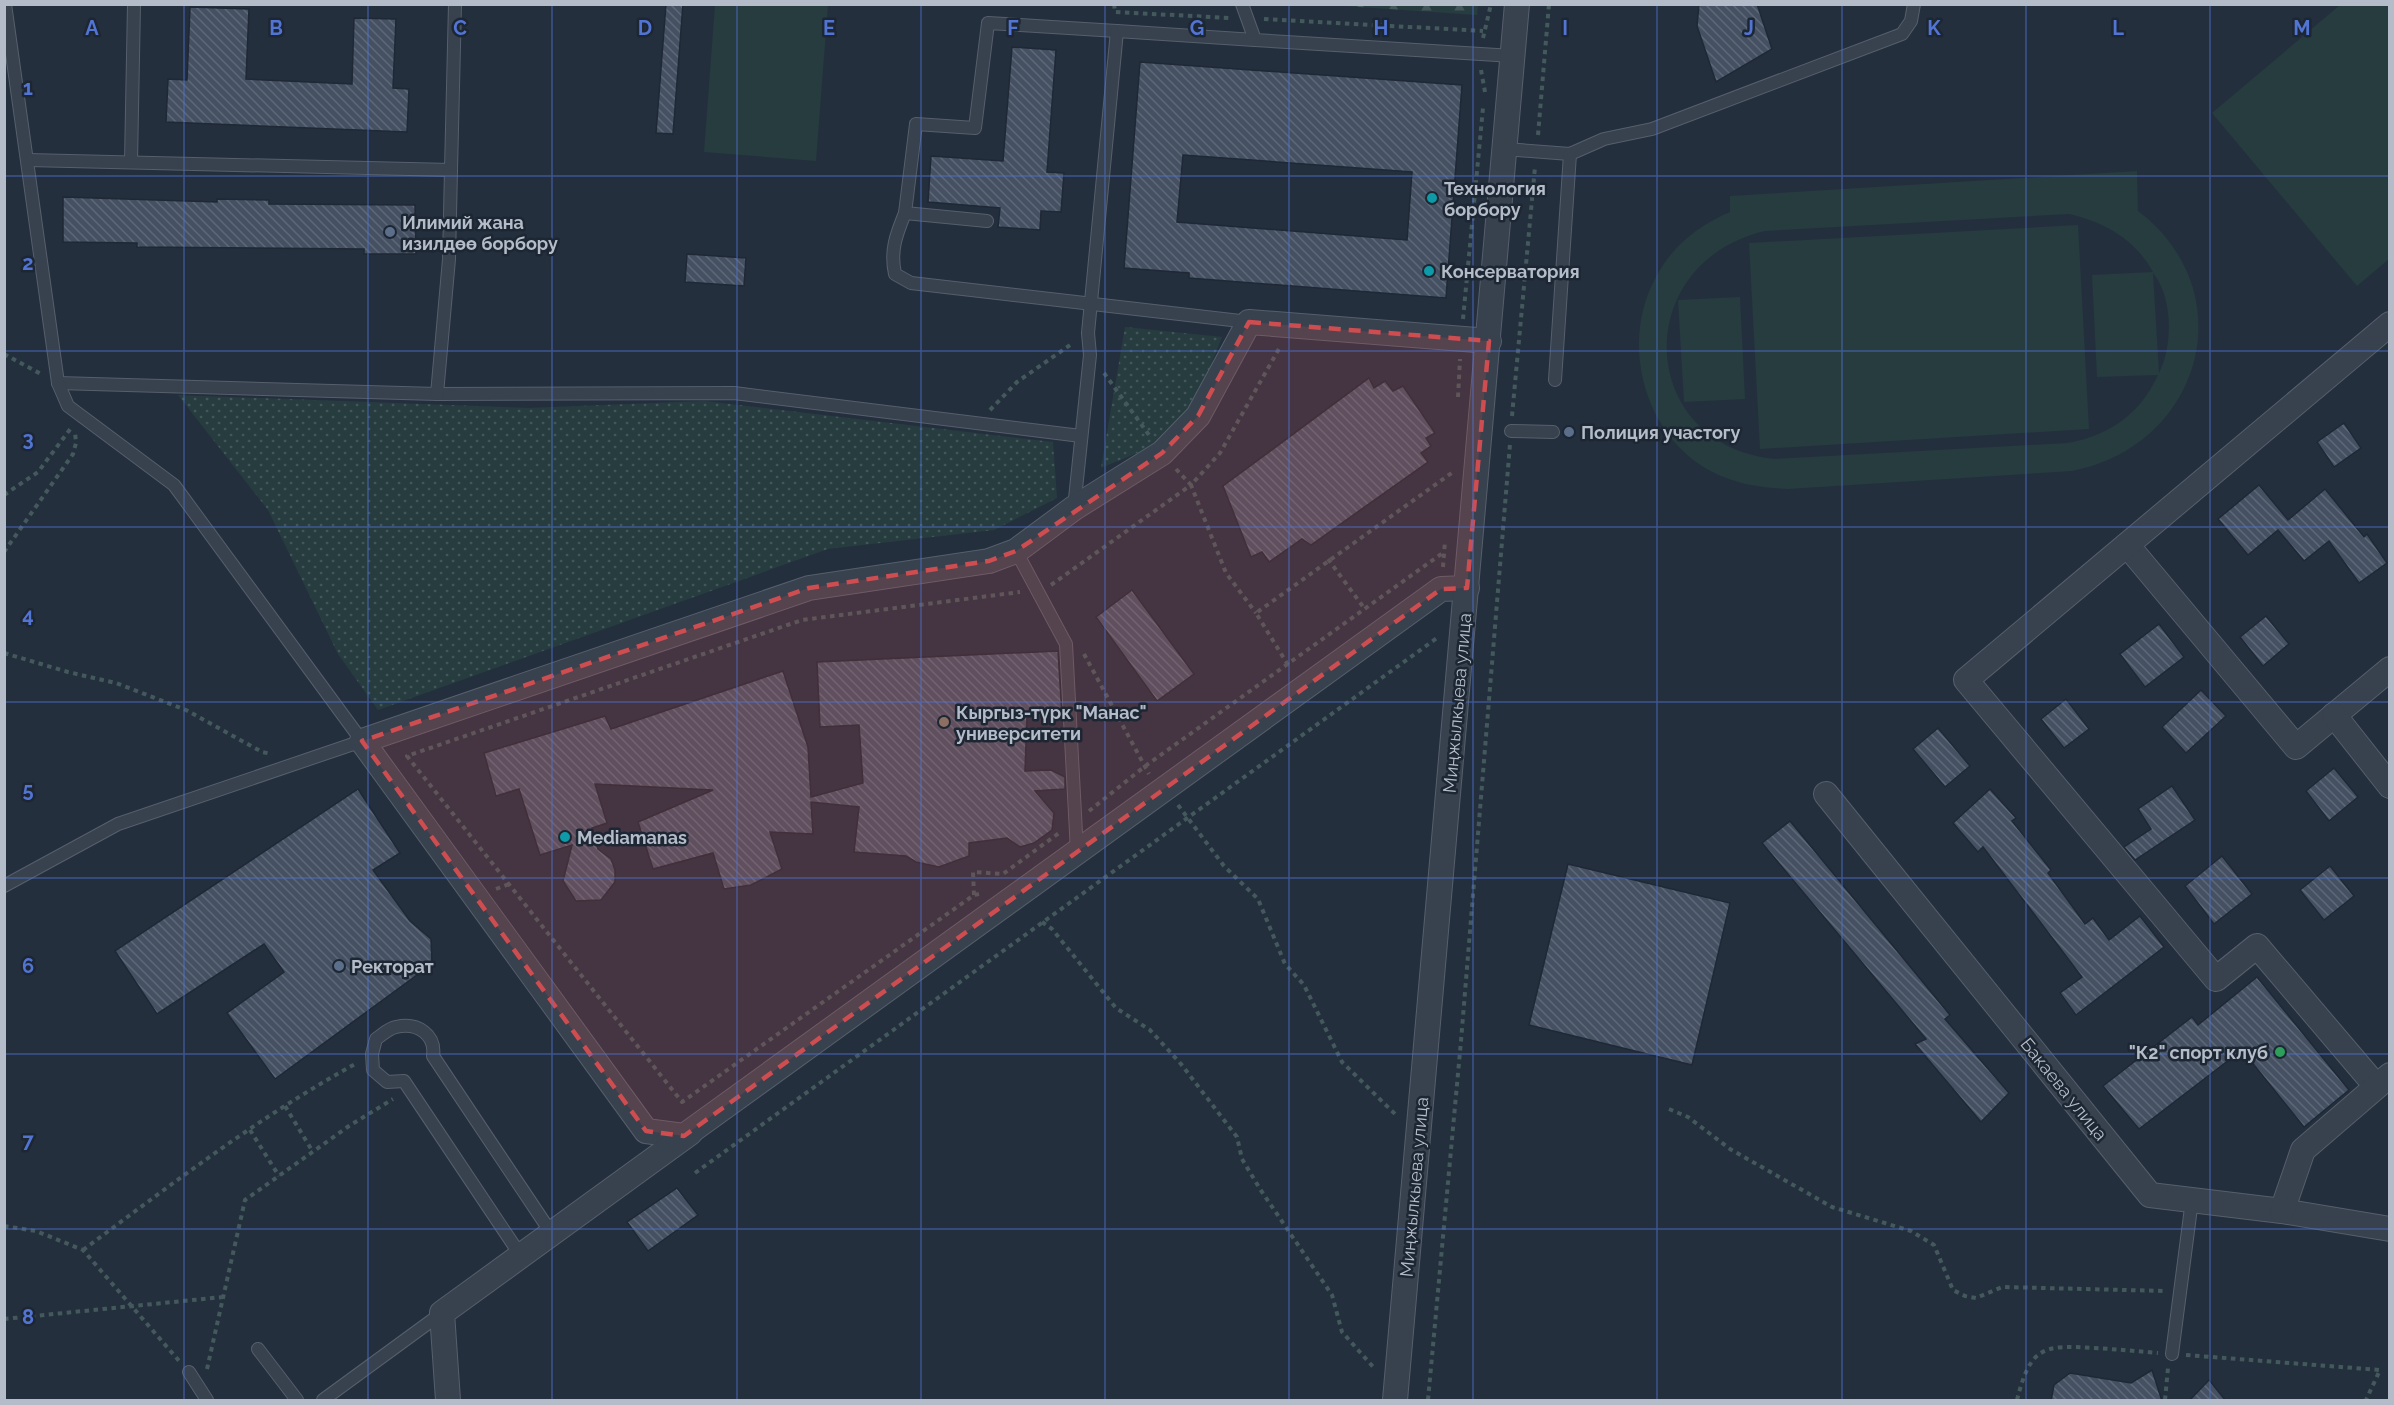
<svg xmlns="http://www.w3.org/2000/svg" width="2394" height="1405" font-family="Raleway,sans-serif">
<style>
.grass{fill:#263c3f;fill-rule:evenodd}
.forest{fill:url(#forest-firs)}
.park{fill:url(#park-dots)}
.building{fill:url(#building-back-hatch);stroke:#1f2835;stroke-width:1.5;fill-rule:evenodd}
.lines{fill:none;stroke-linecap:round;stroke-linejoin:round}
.service-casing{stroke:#565f6c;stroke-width:14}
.minor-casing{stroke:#565f6c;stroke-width:26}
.path{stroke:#44595c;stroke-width:4;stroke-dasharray:4.5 4.5;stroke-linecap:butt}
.service{stroke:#38414e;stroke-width:12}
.minor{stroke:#38414e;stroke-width:24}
.marked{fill:#ce4d50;fill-opacity:0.2;stroke:#ce4d50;stroke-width:4.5;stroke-dasharray:12 8;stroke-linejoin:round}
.grid{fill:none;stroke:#5274d3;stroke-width:1.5;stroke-opacity:0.55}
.culture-dot{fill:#0f9aa8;stroke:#1d2633;stroke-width:2}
.service-dot{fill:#5c6f8a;stroke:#1d2633;stroke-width:2}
.education-dot{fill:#8d6e63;stroke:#1d2633;stroke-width:2}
.leisure-dot{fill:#2e9e5b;stroke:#1d2633;stroke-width:2}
.labels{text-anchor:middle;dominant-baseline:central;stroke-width:5;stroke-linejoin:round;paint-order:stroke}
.poi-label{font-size:18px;font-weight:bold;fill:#b4bcc9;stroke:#1d2633;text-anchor:start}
.street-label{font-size:18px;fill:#b4bcc9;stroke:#1d2633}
.grid-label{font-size:20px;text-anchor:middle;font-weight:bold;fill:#5274d3;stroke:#1d2633;stroke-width:5;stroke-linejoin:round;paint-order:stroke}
</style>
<defs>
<pattern id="forest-firs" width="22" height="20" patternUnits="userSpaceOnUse" patternTransform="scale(1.5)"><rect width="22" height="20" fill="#263c3f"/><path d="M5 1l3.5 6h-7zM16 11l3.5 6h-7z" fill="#435659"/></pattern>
<pattern id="park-dots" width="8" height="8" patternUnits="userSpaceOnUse" patternTransform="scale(1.5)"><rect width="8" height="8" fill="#263c3f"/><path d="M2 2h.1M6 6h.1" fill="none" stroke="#435659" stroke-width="1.8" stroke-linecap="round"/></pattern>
<pattern id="building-back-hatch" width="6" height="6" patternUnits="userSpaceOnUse" patternTransform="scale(1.5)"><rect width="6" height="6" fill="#455162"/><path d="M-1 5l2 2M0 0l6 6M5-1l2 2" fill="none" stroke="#5d6877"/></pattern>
</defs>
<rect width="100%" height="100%" fill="#242f3e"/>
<!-- grass -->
<g class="grass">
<path d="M715,5H828L816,161L704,152Z"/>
<path d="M2340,5H2389V259L2357,286L2212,113Z"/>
<path d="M2137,171L2138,211C2245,292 2202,446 2072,471L1788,489C1768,488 1748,486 1729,479C1649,452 1616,349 1656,277C1673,245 1698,226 1730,212V196ZM2069,214C2104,222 2135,239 2153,272L2092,275L2097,377L2158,375C2140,414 2110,435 2068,443L1775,459C1636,445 1629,263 1765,231ZM2153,273C2173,297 2173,346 2159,373Z"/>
<path d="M2078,225L2089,429L1760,449L1749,243Z"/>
<path d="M1740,297L1745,399L1684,402L1678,300Z"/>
</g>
<!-- forest -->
<path class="forest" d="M1330,5H1478L1477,15Z"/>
<!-- park -->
<g class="park">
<path d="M1125,327L1222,337C1206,379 1189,421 1148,447C1134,456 1116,461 1101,468Z"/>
<path d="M178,395L528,408L705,401L1053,442L1057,498L994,530L828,549L378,710L338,654L268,510Z"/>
</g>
<!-- building -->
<g class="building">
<path d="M666,4H683L673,134L656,133Z"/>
<path d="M1699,4H1757L1772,49L1716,82L1697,26Z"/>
<path d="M190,7L249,9L246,79L352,84L354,18L396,19L393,88L409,89L407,132L166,122L168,79L187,80Z"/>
<path d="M1012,47L1056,50L1047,172L1064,173L1061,212L1041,211L1040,230L998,227L1000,208L928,202L931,156L1003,161Z"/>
<path d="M1140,62L1462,85L1446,298L1189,278V273L1124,268ZM1183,155L1412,172L1407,240L1177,222Z"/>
<path d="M63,197L217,202V199L269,200V204L415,205L416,254H364V249L137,247V243L63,242Z"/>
<path d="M687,254L746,258L744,286L685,282Z"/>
<path d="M1369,378L1374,388L1385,381L1393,391L1403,386L1435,433L1426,438L1431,446L1421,453L1428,462L1311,545L1302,539L1269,562L1262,552L1251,557L1223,486Z"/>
<path d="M2344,423L2361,448L2334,467L2317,442Z"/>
<path d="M2259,485L2288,520L2325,489L2364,537L2367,534L2387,563L2359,583L2329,541L2304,561L2278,530L2248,555L2218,519Z"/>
<path d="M1132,590L1194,674L1157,701L1096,617Z"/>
<path d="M2266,616L2289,644L2263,666L2240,637Z"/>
<path d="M2159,624L2184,657L2145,687L2120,654Z"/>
<path d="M1058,651L1062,715L1027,717L1025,771L1051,770L1065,777V789L1035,791L1054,813L1052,830L1034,843L1020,847L1007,838L969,843V856L939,867L916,862L906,856L854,852L859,807L811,802L813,834L770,832L782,869L751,885L724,889L713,853L653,869L638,822L713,790L595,784L607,823L592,828L598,849L611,859L615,870V882L601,900L576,901L563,881L572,845L540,855L519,789L496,796L484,753L605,716L611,729L783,671L808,747L811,797L863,783L859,725L820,727L817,662Z"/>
<path d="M2201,690L2226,716L2186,753L2162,727Z"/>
<path d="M2066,699L2089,729L2064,748L2041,719Z"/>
<path d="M1938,728L1970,766L1945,787L1913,749Z"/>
<path d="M2334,768L2358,797L2329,821L2306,791Z"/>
<path d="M2172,786L2195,820L2135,860L2124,847L2151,829L2138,809Z"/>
<path d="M358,789L400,853L373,870L410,921L431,939L432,964L275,1079L227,1013L284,972L264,944L157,1014L115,951Z"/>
<path d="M1990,789L2016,818L2012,821L2051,870L2048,873L2085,924L2093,918L2109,940L2140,916L2164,947L2076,1015L2060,993L2082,977L1983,847L1978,852L1953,823Z"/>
<path d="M1790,821L1950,1015L1945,1019L2009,1093L1981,1122L1915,1044L1926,1039L1762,843Z"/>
<path d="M2222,856L2252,894L2214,924L2185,886Z"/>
<path d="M1568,864L1730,903L1692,1065L1529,1025Z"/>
<path d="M2330,866L2354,896L2324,920L2300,890Z"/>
<path d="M2257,977L2349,1090L2304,1127L2242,1050L2139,1129L2103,1086L2192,1017L2198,1025Z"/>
<path d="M677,1188L698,1215L648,1251L627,1222Z"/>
<path d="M2152,1370L2162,1401H2051L2054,1385L2070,1373L2131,1383Z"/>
<path d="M2209,1380L2226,1401H2189Z"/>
</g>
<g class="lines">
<defs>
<g id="service">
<path d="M1242,4L1255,40L1513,56"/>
<path d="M1505,149L1570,154L1604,139L1652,129L1902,34L1911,21L1914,4"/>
<path d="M28,160L451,170L455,4"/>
<path d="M131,162L134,4"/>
<path d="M905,213C896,235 890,251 895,274L911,283L1249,322"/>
<path d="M987,221L905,213L916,124L975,128L988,23L1117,31"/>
<path d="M1555,380L1570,154"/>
<path d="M58,383L437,394L734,393L1081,436"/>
<path d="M437,394L449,259L451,170"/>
<path d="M1511,431L1553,432"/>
<path d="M1074,508L1090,355L1088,333L1117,31L1255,40"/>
<path d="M1016,551L1066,644L1077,852"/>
<path d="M4,886L118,824L362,741L174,485L68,406L58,383L5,4"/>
<path d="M521,1256L404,1081L387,1082L373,1070L372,1054L376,1039C382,1035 389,1028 396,1027C418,1022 436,1035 433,1056L552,1234"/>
<path d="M258,1349L297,1400"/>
<path d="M2172,1354L2192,1200"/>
<path d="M189,1372L207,1400"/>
<path d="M323,1400L442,1313"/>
</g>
<g id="minor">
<path d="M2127,545L2296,747L2390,669"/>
<path d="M1467,588L1441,589L684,1136L646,1131L362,741L809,588L989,561L1016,551L1074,508L1162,453L1198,416L1249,322L1489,341"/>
<path d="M2334,715L2390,786"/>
<path d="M1826,794L2150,1195L2282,1211L2390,1229"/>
<path d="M2376,1086L2257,946L2216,979L1966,680L2390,324"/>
<path d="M2282,1211L2303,1150L2390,1075"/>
<path d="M448,1400L442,1313L690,1133"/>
<path d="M1395,1400L1517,4"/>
</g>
</defs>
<!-- service casing -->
<use href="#service" class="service-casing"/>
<!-- minor casing -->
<use href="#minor" class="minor-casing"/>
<!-- path -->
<g class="path">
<path d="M1114,4L1115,12L1230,18"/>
<path d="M1264,19L1483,31"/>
<path d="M1483,38L1491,4"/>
<path d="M1481,70L1485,92"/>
<path d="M1538,135L1549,4"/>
<path d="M1463,319L1483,108"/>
<path d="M4,354L41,374"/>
<path d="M1104,373L1149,435"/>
<path d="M1458,397L1460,359"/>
<path d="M990,410L1017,382L1073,343"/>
<path d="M1512,416L1535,167"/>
<path d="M1176,469L1191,485L1220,453L1280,347"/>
<path d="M4,495L38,472L71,428"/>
<path d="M4,552L73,454L76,443L75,432"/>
<path d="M1328,559L1364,608"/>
<path d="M1443,567L1445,541"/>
<path d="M1051,585L1191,485L1226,573L1256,613"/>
<path d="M4,653L68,672L116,683L186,710L262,752L272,754"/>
<path d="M1084,654L1149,774"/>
<path d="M1288,665L1256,613L1453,472"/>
<path d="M1178,805L1224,866L1258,899L1285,964L1304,985L1342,1062L1397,1116"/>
<path d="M1089,811L1144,767L1444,552"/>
<path d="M496,889L509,884"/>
<path d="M979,894L974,895L682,1102L407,756L802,620L1020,592"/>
<path d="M974,895L973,872L1003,874L1059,833"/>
<path d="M1042,922L1052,929L1116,1008L1150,1030L1181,1064L1237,1137L1242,1159L1260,1189L1332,1295L1342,1332L1375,1369"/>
<path d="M285,1106L313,1152"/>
<path d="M1669,1109L1688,1117L1730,1149L1832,1207L1911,1231L1934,1245L1953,1290L1965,1296L1976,1298L2002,1287L2166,1291"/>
<path d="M250,1130L279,1176"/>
<path d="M695,1173L1437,638"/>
<path d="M4,1226L36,1231L83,1250L180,1362"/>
<path d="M83,1250C172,1184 260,1116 357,1063"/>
<path d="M4,1319L223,1297"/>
<path d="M2186,1355L2380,1370L2366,1400"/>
<path d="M207,1369L245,1200L349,1126L393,1099"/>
<path d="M1428,1400L1461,1041L1510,444"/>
<path d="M2017,1400C2030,1349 2041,1344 2092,1348C2114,1349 2136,1351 2158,1353"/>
<path d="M2165,1400L2168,1368"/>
</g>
<!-- service -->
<use href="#service" class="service"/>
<!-- minor -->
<use href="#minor" class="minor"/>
</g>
<!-- marked area -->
<path class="marked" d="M1249,322L1489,341L1467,588L1441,589L684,1136L646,1131L362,741L809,588L989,561L1016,551L1162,453L1198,416Z"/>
<!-- grid -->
<path class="grid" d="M184,4V1400M368,4V1400M552,4V1400M737,4V1400M921,4V1400M1105,4V1400M1289,4V1400M1473,4V1400M1657,4V1400M1842,4V1400M2026,4V1400M2210,4V1400M4,176H2390M4,351H2390M4,527H2390M4,702H2390M4,878H2390M4,1054H2390M4,1229H2390"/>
<!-- markers -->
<g class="culture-dot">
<circle cx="1432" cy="198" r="6"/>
<circle cx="1429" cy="271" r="6"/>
<circle cx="565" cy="837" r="6"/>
</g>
<g class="service-dot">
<circle cx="390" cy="232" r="6"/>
<circle cx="1569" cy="432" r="6"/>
<circle cx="339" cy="966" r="6"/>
</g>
<circle class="education-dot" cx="944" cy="722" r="6"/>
<circle class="leisure-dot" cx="2280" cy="1052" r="6"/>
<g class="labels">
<!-- poi labels -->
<g class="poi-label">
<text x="1444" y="188">Технология<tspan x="1444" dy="21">борбору</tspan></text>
<text x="402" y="222">Илимий жана<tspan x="402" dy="21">изилдөө борбору</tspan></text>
<text x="1441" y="271">Консерватория</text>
<text x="1581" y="432">Полиция участогу</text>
<text x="956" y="712">Кыргыз-түрк "Манас"<tspan x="956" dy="21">университети</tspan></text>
<text x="577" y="837">Mediamanas</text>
<text x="351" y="966">Ректорат</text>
<text x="2268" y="1052" text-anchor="end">"К2" спорт клуб</text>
</g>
<!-- street labels -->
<g class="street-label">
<text transform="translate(1457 703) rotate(-85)">Миңжылкыева улица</text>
<text transform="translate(2064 1089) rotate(51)">Бакаева улица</text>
<text transform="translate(1414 1187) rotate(-85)">Миңжылкыева улица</text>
</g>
</g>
<g class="grid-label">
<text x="92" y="35">A</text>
<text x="276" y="35">B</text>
<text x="460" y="35">C</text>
<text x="645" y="35">D</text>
<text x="829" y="35">E</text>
<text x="1013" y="35">F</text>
<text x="1197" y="35">G</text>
<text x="1381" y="35">H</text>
<text x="1565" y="35">I</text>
<text x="1749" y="35">J</text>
<text x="1934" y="35">K</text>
<text x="2118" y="35">L</text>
<text x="2302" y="35">M</text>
<text x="28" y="95">1</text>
<text x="28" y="270">2</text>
<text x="28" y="446">3</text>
<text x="28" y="622">4</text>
<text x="28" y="797">5</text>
<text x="28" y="973">6</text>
<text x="28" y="1148">7</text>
<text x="28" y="1324">8</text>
</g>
<!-- border -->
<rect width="2394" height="1405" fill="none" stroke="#b4bcc9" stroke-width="12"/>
</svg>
